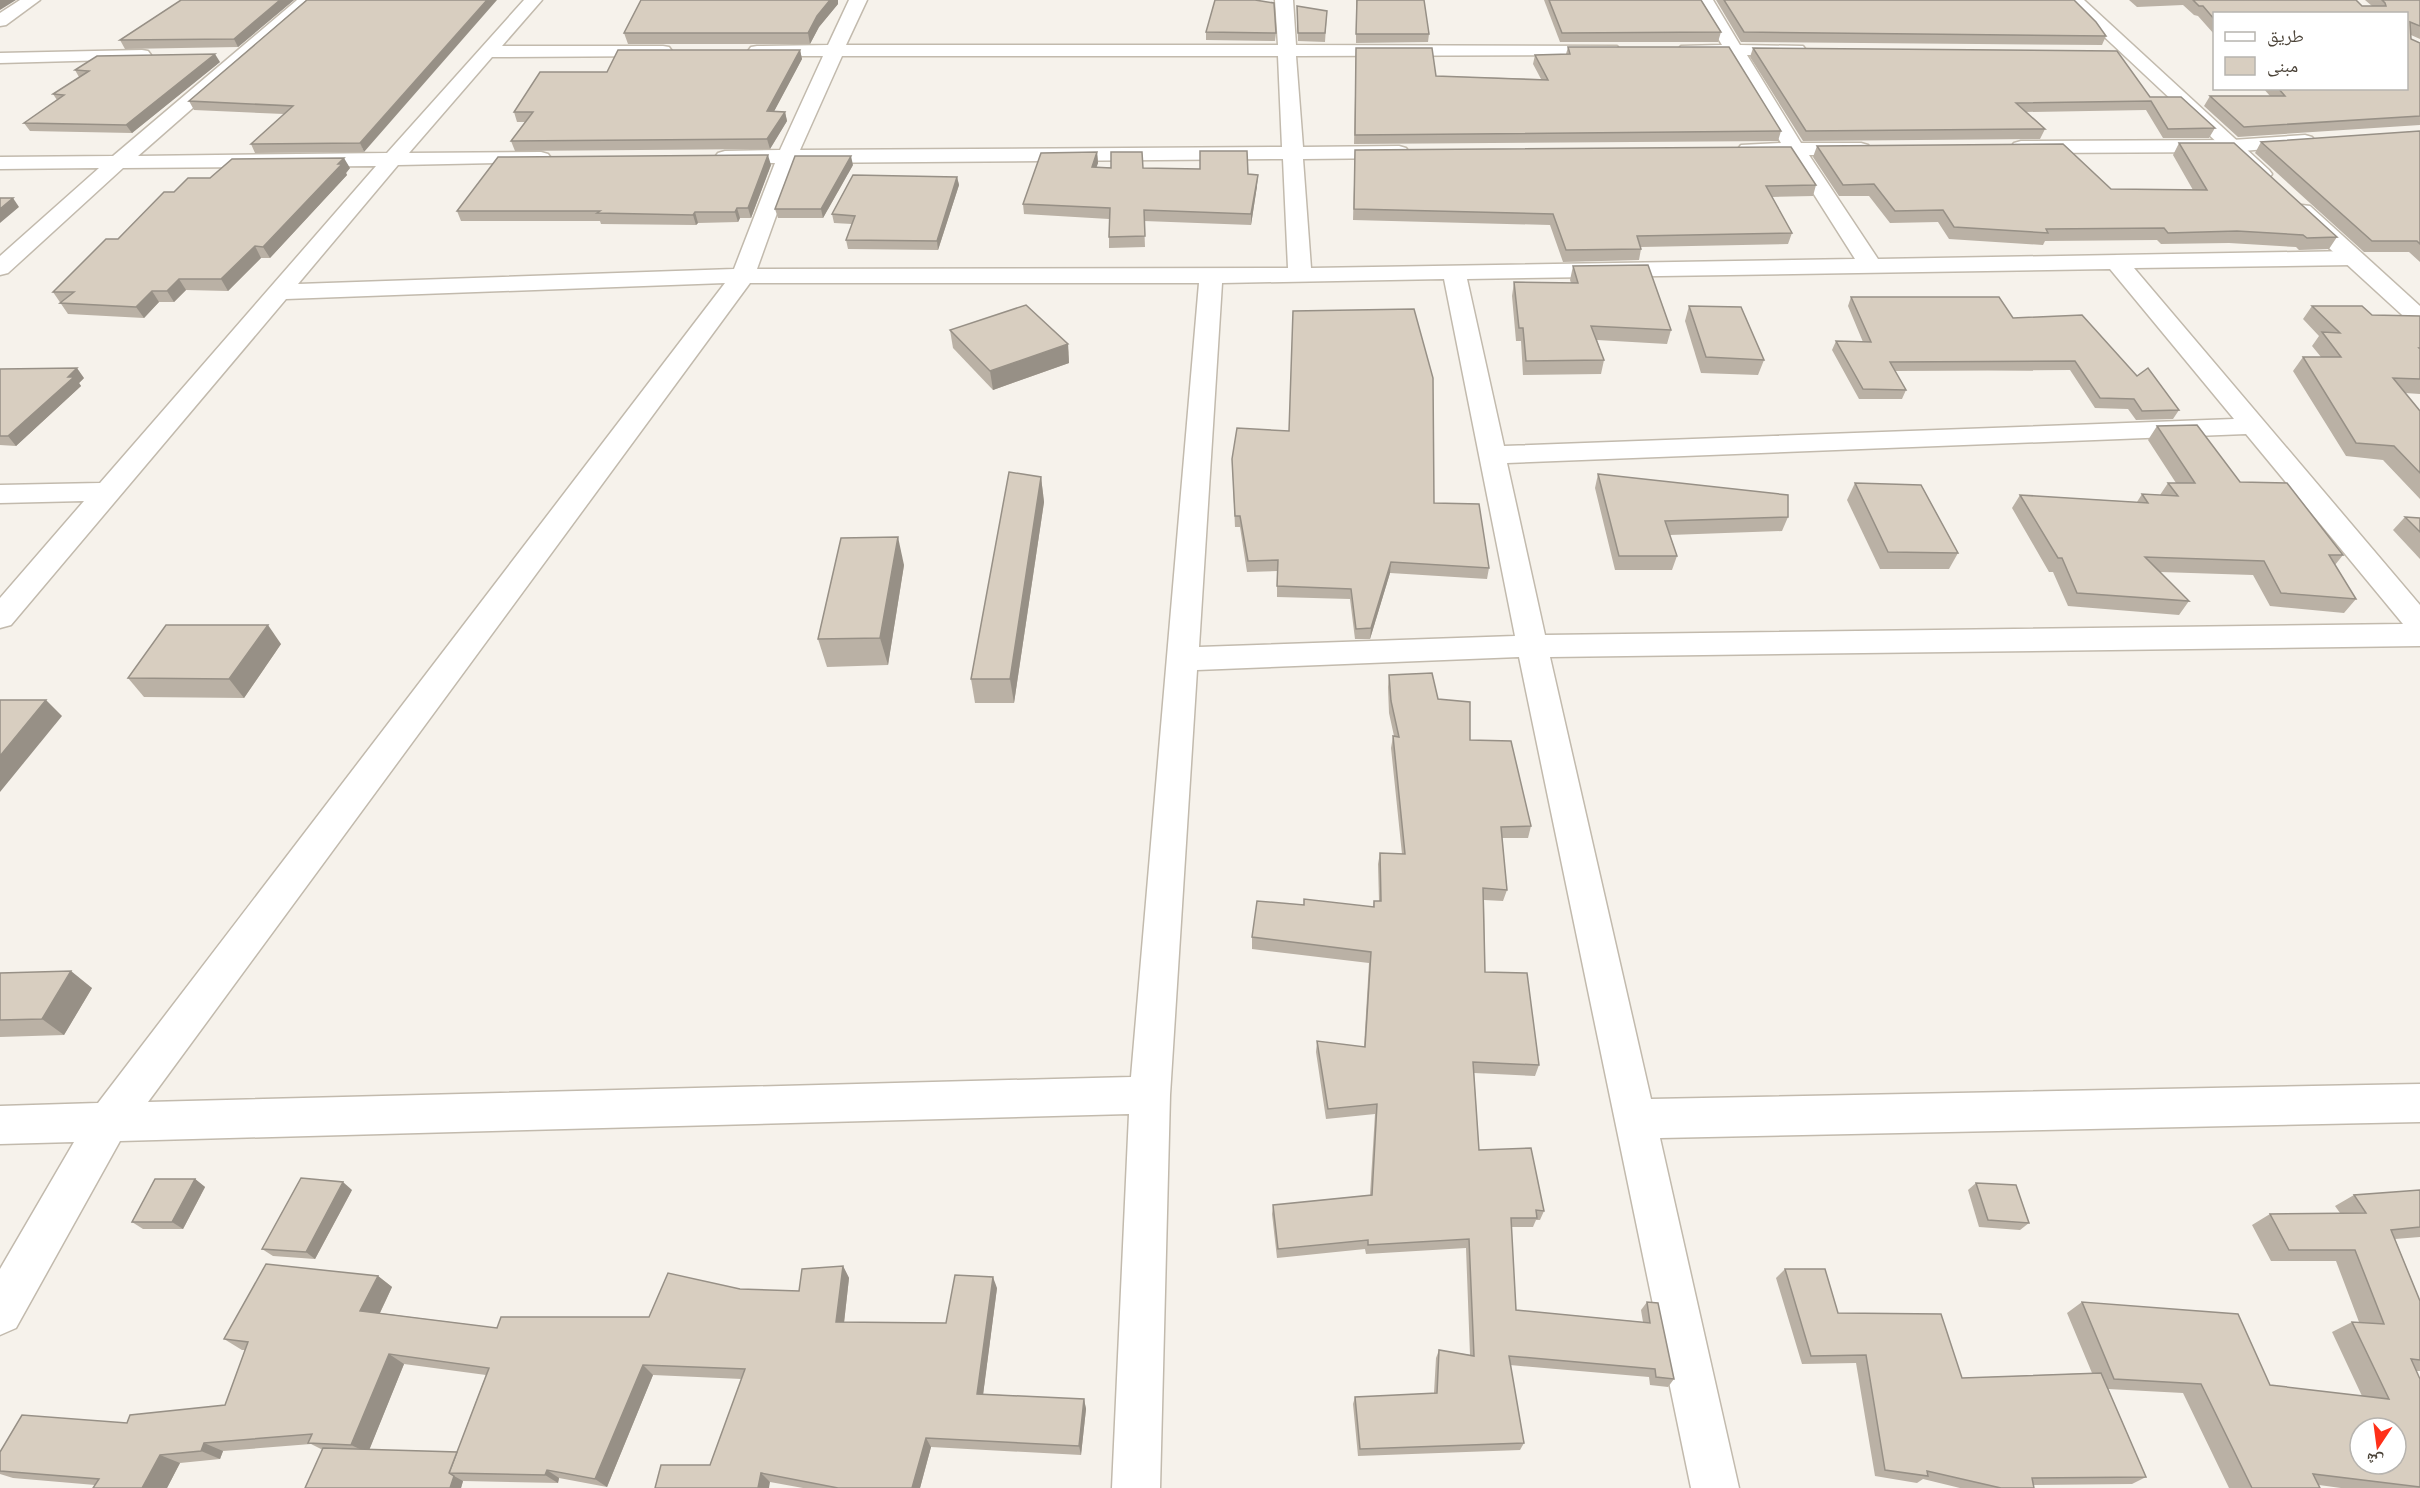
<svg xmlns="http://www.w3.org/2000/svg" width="2420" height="1488" font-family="Manrope,'Noto Naskh Arabic',sans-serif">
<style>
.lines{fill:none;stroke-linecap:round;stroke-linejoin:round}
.minor-casing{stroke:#c2baad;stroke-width:3}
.tertiary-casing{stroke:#c2baad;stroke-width:3}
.minor{fill:#fff;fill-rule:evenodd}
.tertiary{fill:#fff;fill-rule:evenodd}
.wall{fill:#bab1a5;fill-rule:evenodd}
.shaded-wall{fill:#979086}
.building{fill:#d8cec0;stroke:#979086;stroke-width:1.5;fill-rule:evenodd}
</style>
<rect width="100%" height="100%" fill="#f6f2eb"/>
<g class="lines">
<defs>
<g id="minor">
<path d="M20,0H40L6,25L0,26V13Z"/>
<path d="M297,0H316L138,156L387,153L524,0H542L502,46H663L669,47L672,51L669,55L663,56L492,57L409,153L541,152L548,154L551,158L548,162L398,165L298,284L734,269L775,163H725L718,161L715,157L718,153L725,151L780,150L823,56H757L751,55L748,51L751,47L757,46L828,45L849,0H867L846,45H1278L1275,0H1293L1296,45L1617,46L1620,50L1617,54L1611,55L1296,56L1303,147L1399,146L1406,148L1409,152L1406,156L1399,158L1303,159L1311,268L1855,259L1789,155L1741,153L1738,149L1741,145L1781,143L1729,55H1687L1681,54L1678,50L1681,46L1722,45L1695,0H1713L1740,45L1803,46L1806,50L1803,54L1797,55H1747L1801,143H1861L1868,145L1871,149L1868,153L1861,155H1809L1878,259L2353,251L2361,253L2364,258L2361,263L2353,265L2134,268L2420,605V646L1550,657L1651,1099L2420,1084V1122L1660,1138L1739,1488H1691L1519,657L1197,670L1170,1095L1160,1488H1112L1129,1114L120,1141L16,1328L0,1335V1269L74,1142L0,1144V1106L98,1103L725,283L286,299L11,625L0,628V598L84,501L0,503V485L100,483L376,166L123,168L8,273L0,275V256L99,168L0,169V157L113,156ZM842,56H1278L1282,147L800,150ZM1283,159L1288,268L757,269L795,163ZM2110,269L2234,419L1504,446L1467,279ZM1444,279L1515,636L1199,647L1222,283ZM750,283H1199L1131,1077L148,1102ZM2246,434L2403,624L1545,635L1507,463Z"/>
<path d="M142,50L148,51L151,55L148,59L0,63V53Z"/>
<path d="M2305,135L2312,137L2315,141L2312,145L2232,152L2021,153L2014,151L2011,147L2014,143L2021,141L2232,140Z"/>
</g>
<g id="tertiary">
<path d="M2065,0H2084L2269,170L2272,174L2269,178L2262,180L2255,178Z"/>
<path d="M2302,205L2310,206L2420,306V326L2412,324L2294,216L2291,211L2294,206Z"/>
</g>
</defs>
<!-- minor casing -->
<use href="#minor" class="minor-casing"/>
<!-- tertiary casing -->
<use href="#tertiary" class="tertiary-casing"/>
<!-- minor -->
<use href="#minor" class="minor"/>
<!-- tertiary -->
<use href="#tertiary" class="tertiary"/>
</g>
<!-- wall -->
<g class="wall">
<path d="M181,0H294L238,47L125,49L120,40Z"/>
<path d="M306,0L364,152L255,153L251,144L284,114L194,110L189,101Z"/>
<path d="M1356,0H1424L1429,34L1428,42L1356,43Z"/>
<path d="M1544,0H1701L1721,32L1718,42H1560Z"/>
<path d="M1716,0H2074L2106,36L2102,45L1741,42Z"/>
<path d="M2129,0H2356L2362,6H2372L2365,0H2420V39L2411,35V39L2420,43V125L2238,137L2204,106L2210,96H2270L2263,88H2406L2214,14V34L2198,16L2194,15L2183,5L2137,7Z"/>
<path d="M838,4L819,27L810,44H628L624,33Z"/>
<path d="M1297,6L1327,11L1325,42L1298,41Z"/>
<path d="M1206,32L1276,33L1275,41L1206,40Z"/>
<path d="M1568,47L1781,131L1778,141L1354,144L1356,48L1436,76L1541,79L1533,64L1535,55L1566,54Z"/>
<path d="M1753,48L2150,97L2215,128L2209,138H2163L2146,110L2026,112L2045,129L2040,139L1803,141L1750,57Z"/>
<path d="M800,50L802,59L774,111L785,112L787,121L770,149L515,151L511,141L525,122H517L514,112L607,72Z"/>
<path d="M220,62L132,133L30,131L24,123L57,100L53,94L79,77L75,70Z"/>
<path d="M2420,131V262L2409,252H2364L2255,153L2261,142Z"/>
<path d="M2179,143L2337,237L2329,249L2299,250L2296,247L2229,243L2161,244L2157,240L2045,241L2043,245L1949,239L1938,222L1890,223L1869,196H1839L1813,157L1817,146L2111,189L2193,190L2173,155Z"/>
<path d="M1355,150L1816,185L1813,196L1772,197L1792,233L1788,244L1641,247V249L1639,260L1563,262L1550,225L1353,220Z"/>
<path d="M1097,152L1098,163L1096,167L1143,168L1248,174L1257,186L1251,225L1144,221L1145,247L1109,248V219L1024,214L1023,204Z"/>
<path d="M771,165L751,218H740L738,222L698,223L696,225L601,224L600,221H461L457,211Z"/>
<path d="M853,165L823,218H778L775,209Z"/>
<path d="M350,168L346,173L347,175L270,258H261L228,291L186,290L174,302H159L144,318L68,314L53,292L118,239L174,192L210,178Z"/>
<path d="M957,177L959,185L938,250L848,249L846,240L852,224L834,223L832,214Z"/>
<path d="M1573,266L1671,330L1667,344L1597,340L1604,360L1601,374L1523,375L1521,341H1516L1512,296L1514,282L1571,283L1570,280Z"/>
<path d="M1851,297L2013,318L2137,376L2179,410L2173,419L2136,420L2128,409L2095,408L2070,370L1895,371L1906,390L1902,399H1859L1832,350L1836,341L1863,342L1848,306Z"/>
<path d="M1689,306L1764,360L1758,375L1701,373L1685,321Z"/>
<path d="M2312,306L2372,315L2420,316V394L2405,393L2420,411V499L2383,460L2346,456L2293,371L2303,357H2321L2312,346L2319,336L2303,319Z"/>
<path d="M950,330L1068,344L1069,363L993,390L953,348Z"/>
<path d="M0,369L84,378L79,383L81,386L16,446L0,445Z"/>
<path d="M2157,426L2240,482L2343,555L2335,565L2356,599L2344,613L2270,606L2253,575L2160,572L2189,601L2179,615L2068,606L2053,572H2049L2012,508L2020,495L2137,502L2142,494L2160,495L2168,483H2176L2148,440Z"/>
<path d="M1232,459L1434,503L1489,568L1487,579L1390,573L1370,639H1355L1350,599L1277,597V571L1247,572L1240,527H1235Z"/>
<path d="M1598,474L1788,517L1782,531L1670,535L1677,556L1672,570H1615L1595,488Z"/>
<path d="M1041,477L1044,502L1014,703H975L971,679Z"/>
<path d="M1855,483L1958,553L1949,569H1880L1847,500Z"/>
<path d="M2405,517L2420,518V559L2393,530Z"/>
<path d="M904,565L888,665L827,667L818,639Z"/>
<path d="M281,644L244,698L144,697L128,678Z"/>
<path d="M1389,675L1438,699L1470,740L1531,826L1528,838H1502L1507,890L1503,901L1484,900L1485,972L1539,1065L1535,1076L1474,1073L1479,1150L1544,1211L1540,1220H1536L1533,1227H1511L1516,1310L1643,1322L1641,1310L1647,1302L1674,1379L1668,1387L1650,1385L1649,1377L1510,1365L1524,1443L1520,1450L1358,1456L1353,1404L1355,1397L1434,1393L1436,1358L1439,1350L1470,1355L1466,1248L1366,1254L1365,1249L1277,1258L1272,1214L1273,1205L1370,1195L1375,1114L1326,1119L1316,1052L1317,1041L1364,1047L1369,963L1252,949V937L1304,905L1373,907L1374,901H1379L1378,864L1380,853L1402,854L1391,748L1393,736H1394L1389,713L1388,687Z"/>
<path d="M0,973L92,988L64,1035L0,1037Z"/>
<path d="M195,1179L205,1187L183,1229H143L132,1222Z"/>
<path d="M1976,1183L2029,1223L2020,1230L1979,1227L1968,1190Z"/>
<path d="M352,1190L315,1259L273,1256L262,1249Z"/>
<path d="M2420,1190V1237L2395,1239L2420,1301V1371H2416L2420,1379V1488H2341L2319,1485L2320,1488H2229L2183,1393L2108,1389L2146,1477L2132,1484L2033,1485L2034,1488H1960L1923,1479L1917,1483L1875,1476L1856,1363L1802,1364L1776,1278L1785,1269L1838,1313L1962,1378L2092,1373L2067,1313L2082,1302L2270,1385L2362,1396L2332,1332L2352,1322H2359L2336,1261H2271L2252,1225L2270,1214L2340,1213L2335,1206L2354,1195Z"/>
<path d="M843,1266L849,1278L844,1322L946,1323L997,1288L983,1394L1084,1399L1086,1409L1081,1455L931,1447L920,1488H803L770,1482L710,1465L742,1379L653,1375L607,1487L559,1478L558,1483L463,1481L461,1488H305L323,1450L311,1444L223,1451L220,1459L180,1463L167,1488H93L95,1485L13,1478L0,1474V1452L127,1423L225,1405L245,1350H242L224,1339L378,1276L392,1287L380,1313L497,1328L649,1317L740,1289L799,1291ZM404,1364L486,1375L457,1452L369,1450Z"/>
</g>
<!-- shaded-wall -->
<g class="shaded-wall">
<path d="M0,0H16L0,10Z"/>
<path d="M280,0H294L238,47L234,39Z"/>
<path d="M487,0H497L364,152L360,143Z"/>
<path d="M830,0H838V4L819,27L810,44L808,33L817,16Z"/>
<path d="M800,50L802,59L769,121L767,111Z"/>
<path d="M215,54L220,62L132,133L126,125Z"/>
<path d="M785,112L787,121L770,149L767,139Z"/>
<path d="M1097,152L1098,163L1093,178L1092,167Z"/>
<path d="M768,155L771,165L751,218L748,208Z"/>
<path d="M851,156L853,165L823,218L821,209Z"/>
<path d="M344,158L350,168L346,173L347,175L270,258L263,247Z"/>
<path d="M1258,175L1257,186L1251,225V214Z"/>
<path d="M957,177L959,185L938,250L937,241Z"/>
<path d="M13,198L19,207L0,223V209Z"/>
<path d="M737,208L740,218L738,222L735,212Z"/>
<path d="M695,212L698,223L696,225L693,215Z"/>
<path d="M255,246L261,258L228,291L221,279Z"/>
<path d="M179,279L186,290L174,302L167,291Z"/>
<path d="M152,291L159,302L144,318L136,307Z"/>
<path d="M1068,344L1069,363L993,390L990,371Z"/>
<path d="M77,368L84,378L79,383L81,386L16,446L8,436Z"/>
<path d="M1041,477L1044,502L1014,703L1010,679Z"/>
<path d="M898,537L904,565L888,665L880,638Z"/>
<path d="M1391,562L1390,573L1370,639L1371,628Z"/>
<path d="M268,625L281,644L244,698L229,679Z"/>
<path d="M46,700L62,716L0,792V756Z"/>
<path d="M71,971L92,988L64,1035L42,1019Z"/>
<path d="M195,1179L205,1187L183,1229L172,1222Z"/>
<path d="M343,1182L352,1190L315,1259L306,1252Z"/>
<path d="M843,1266L849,1278L843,1332L836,1322Z"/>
<path d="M378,1276L392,1287L376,1321L360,1311Z"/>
<path d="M993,1277L997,1288L982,1403L977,1394Z"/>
<path d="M389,1354L404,1364L368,1453L351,1445Z"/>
<path d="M643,1365L653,1375L607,1487L595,1479Z"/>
<path d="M1084,1399L1086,1409L1081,1455L1079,1446Z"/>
<path d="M926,1438L931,1447L920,1488H912Z"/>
<path d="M204,1443L223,1451L220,1459L201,1451Z"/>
<path d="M160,1455L180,1463L167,1488H142Z"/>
<path d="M547,1470L559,1478L558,1483L545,1475Z"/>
<path d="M761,1473L770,1482L769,1488H758Z"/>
<path d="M454,1476L463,1481L461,1488H450Z"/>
</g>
<!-- building -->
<g class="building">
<path d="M181,0H280L234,39L120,40Z"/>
<path d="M307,0H487L360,143L251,144L293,106L189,101Z"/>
<path d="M641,0H830L817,16L808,33H624Z"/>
<path d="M1215,0H1255L1274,3L1276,33L1206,32Z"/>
<path d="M1357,0H1424L1429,34H1356Z"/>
<path d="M1549,0H1701L1721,32L1562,33Z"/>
<path d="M1724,0H2074L2096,22L2106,36L1744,32Z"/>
<path d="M2193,0H2356L2362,6H2386L2385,3L2382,0H2420V26L2410,22L2411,39L2420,43V116L2244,127L2210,96H2285L2278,88H2406V14H2214V19L2203,6H2199Z"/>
<path d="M1297,6L1327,11L1325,33H1298Z"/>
<path d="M1568,47H1729L1781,131L1355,135L1356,48H1432L1436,76L1548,80L1535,55L1570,54Z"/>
<path d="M1753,48L2117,51L2150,97H2181L2215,128L2168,129L2151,101L2016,103L2045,129L1806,131Z"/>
<path d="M618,50H800L767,111L785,112L767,139L511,141L533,112H514L540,72H607Z"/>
<path d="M215,54L126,125L24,123L64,95L53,94L89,71L75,70L97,56Z"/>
<path d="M2420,131V244L2417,241H2372L2261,142Z"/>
<path d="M2179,143H2234L2337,237L2307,238L2303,235L2237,231L2168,233L2164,228L2046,229L2048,233L1954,227L1943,210L1895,211L1874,184L1843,185L1817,146L2063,144L2111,189L2207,190Z"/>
<path d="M1791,147L1816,185L1766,186L1792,233L1637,236L1641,249L1566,250L1553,214L1354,209L1355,150Z"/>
<path d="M1200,151H1247L1248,174L1258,175L1251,214L1144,210L1145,236L1109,237L1110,208L1023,204L1041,153L1097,152L1092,167L1111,168V152H1142L1143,168L1200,169Z"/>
<path d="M768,155L748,208H737L735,212H695L693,215L597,213L600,211H457L498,157Z"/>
<path d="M795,156H851L821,209H775Z"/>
<path d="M344,158L338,164H342L263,247L255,246L221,279H179L167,291H152L136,307L60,303L74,292H53L106,239H118L164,192H174L188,178H210L232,159Z"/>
<path d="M853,175L957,177L937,241L846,240L855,216L832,214Z"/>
<path d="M0,198H13L0,209Z"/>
<path d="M1648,265L1671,330L1591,326L1604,360L1526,361L1523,328H1519L1514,282L1578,283L1573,266Z"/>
<path d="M1851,297H1999L2013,318L2082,315L2137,376L2148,368L2179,410L2142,411L2134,399L2100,398L2075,361L1890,362L1906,390L1863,389L1836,341L1871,342Z"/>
<path d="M1026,305L1068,344L990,371L950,330Z"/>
<path d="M1689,306L1741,307L1764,360L1706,357Z"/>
<path d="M2312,306H2362L2372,315L2420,316V348H2419L2420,349V379L2393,378L2420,411V473L2394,446L2356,443L2303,357H2341L2322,332L2340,333Z"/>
<path d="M1414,309L1433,378L1434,503L1479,504L1489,568L1391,562L1371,628L1356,629L1351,589L1277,586L1278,560L1248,561L1240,516H1235L1232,459L1237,428L1289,431L1293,311Z"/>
<path d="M77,368L68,377H74L8,436H0V369Z"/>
<path d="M2197,425L2240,482L2287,483L2343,555H2329L2356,599L2281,593L2264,561L2145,557L2189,601L2077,593L2062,558H2058L2020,495L2148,503L2142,494L2178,496L2168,483H2195L2157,426Z"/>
<path d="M1009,472L1041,477L1010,679H971Z"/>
<path d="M1598,474L1788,495V517L1665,521L1677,556H1619Z"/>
<path d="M1855,483L1921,485L1958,553L1888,552Z"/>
<path d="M2405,517L2420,518V532Z"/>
<path d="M898,537L880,638L818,639L841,538Z"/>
<path d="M166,625H268L229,679L128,678Z"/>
<path d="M1432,673L1438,699L1470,702V740L1511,741L1531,826L1501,827L1507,890L1483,888L1485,972L1527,973L1539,1065L1473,1062L1479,1150L1531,1148L1544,1211L1536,1210L1537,1218H1511L1516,1310L1650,1323L1647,1302L1658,1303L1674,1379L1656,1377L1655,1369L1509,1356L1524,1443L1360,1449L1355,1397L1437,1393L1439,1350L1474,1356L1469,1239L1368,1245V1240L1278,1249L1273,1205L1372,1195L1377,1104L1328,1109L1317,1041L1365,1047L1371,952L1252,937L1257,901L1304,905V899L1374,907V901H1381L1380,853L1405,854L1393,736L1399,737L1391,701L1389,675Z"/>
<path d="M0,700H46L0,756Z"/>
<path d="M71,971L42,1019L0,1020V973Z"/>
<path d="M301,1178L343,1182L306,1252L262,1249Z"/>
<path d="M155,1179H195L172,1222H132Z"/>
<path d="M1976,1183L2016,1185L2029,1223L1988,1220Z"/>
<path d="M2420,1190V1227L2391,1230L2420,1301V1360L2411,1359L2420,1379V1487L2313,1474L2320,1488H2252L2201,1384L2114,1379L2082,1302L2238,1314L2270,1385L2389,1399L2352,1322L2384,1324L2355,1250H2289L2270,1214L2366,1213L2354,1195ZM2360,1428H2396V1464H2360Z"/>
<path d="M266,1264L378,1276L360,1311L497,1328L501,1317H649L668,1273L740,1289L799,1291L802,1269L843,1266L836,1322L946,1323L955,1275L993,1277L977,1394L1084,1399L1079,1446L926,1438L912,1488H838L761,1473L758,1488H655L661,1465H710L745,1369L643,1365L595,1479L547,1470L545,1475L449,1473L489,1368L389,1354L351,1445L308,1443L312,1434L204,1443L201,1451L160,1455L142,1488H93L99,1479L0,1471V1452L22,1415L127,1423L130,1415L225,1405L248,1342L224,1339Z"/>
<path d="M1785,1269H1825L1838,1313L1941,1314L1962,1378L2101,1373L2146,1477L2032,1478L2034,1488H2001L1927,1471L1928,1476L1885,1470L1866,1355L1811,1356Z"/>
<path d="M323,1448L457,1452L449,1473L454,1476L450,1488H305Z"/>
</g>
<!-- legend -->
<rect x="2213" y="12" width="195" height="78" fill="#ffffff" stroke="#b7b4af" stroke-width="1.5"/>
<rect x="2225" y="32" width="30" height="9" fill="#ffffff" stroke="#b7b4af" stroke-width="1.5"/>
<text x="2267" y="42" font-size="18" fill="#4b4338">طريق</text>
<rect x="2225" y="57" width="30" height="18" fill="#d8cec0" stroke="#b7b4af" stroke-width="1.5"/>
<text x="2267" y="72" font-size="18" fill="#4b4338">مبنى</text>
<!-- north arrow -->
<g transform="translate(2378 1446) rotate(193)"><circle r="28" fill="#ffffff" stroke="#b7b4af" stroke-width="1.5"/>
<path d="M0-4.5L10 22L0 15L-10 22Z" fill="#ff3019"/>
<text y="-9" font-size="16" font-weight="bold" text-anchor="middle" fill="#4b4338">ش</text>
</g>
</svg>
